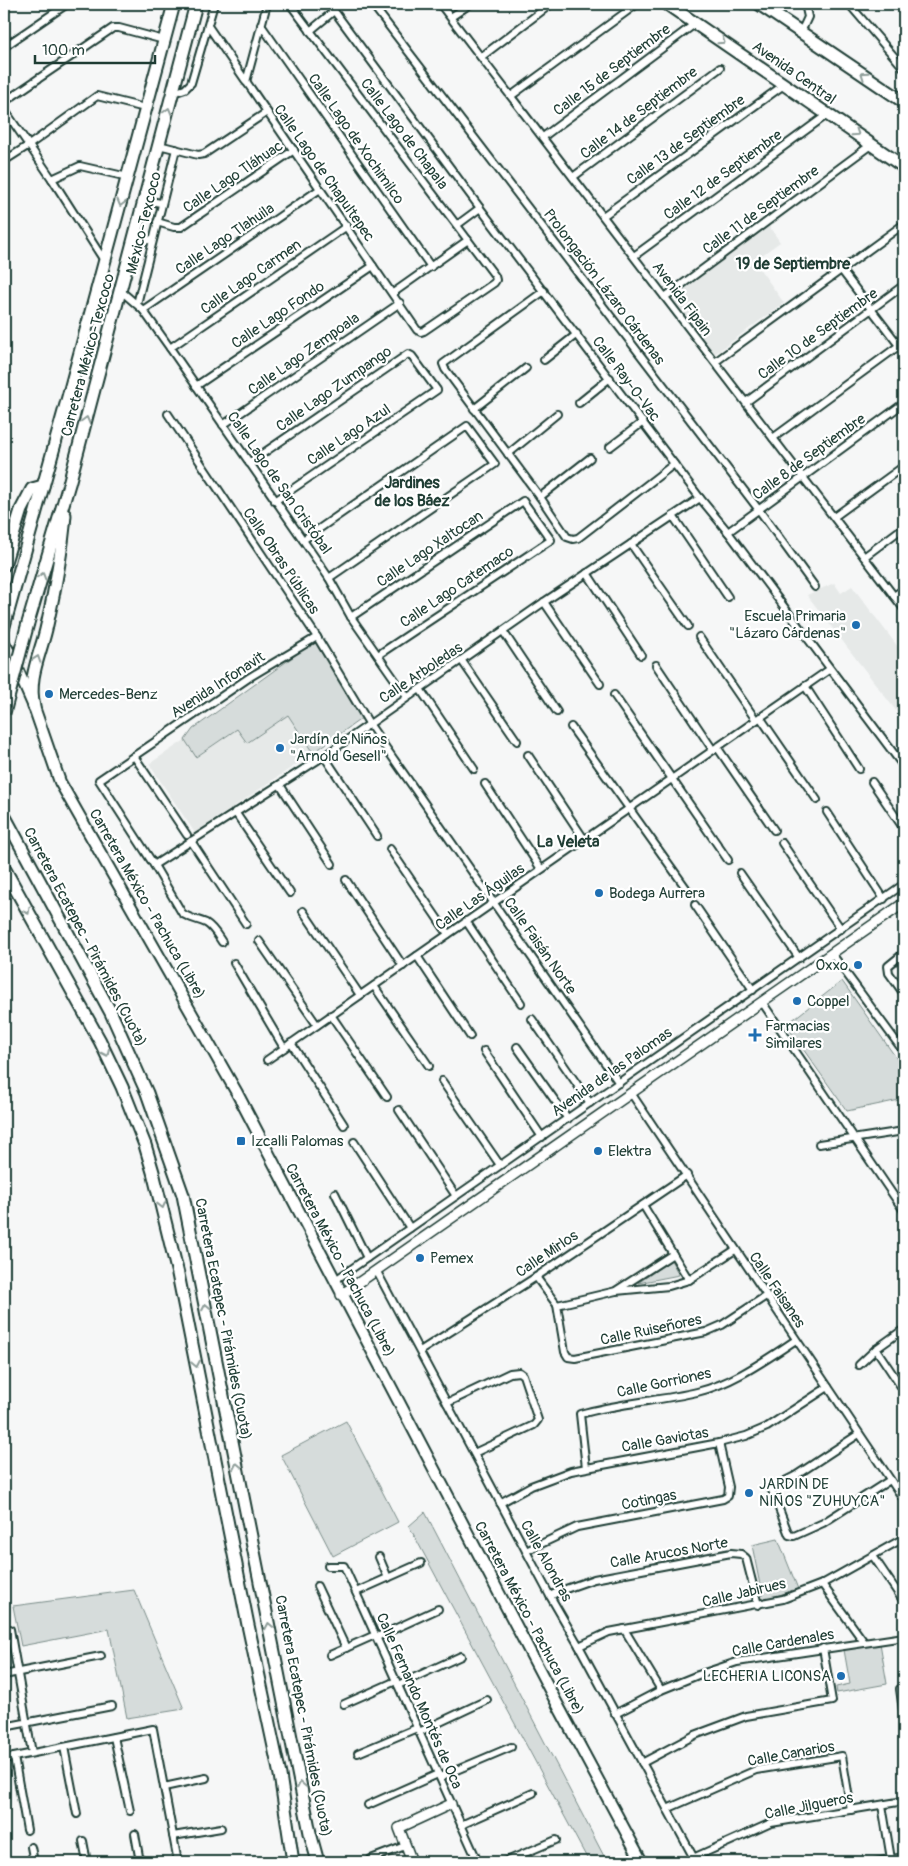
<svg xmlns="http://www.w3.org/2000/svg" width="908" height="1866" font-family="Pangolin,sans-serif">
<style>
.built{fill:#e6e9e8}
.green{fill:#d6dcdb;stroke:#7a8c88}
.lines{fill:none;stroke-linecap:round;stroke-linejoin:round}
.minor-casing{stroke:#1f3d34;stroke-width:10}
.secondary-casing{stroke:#1f3d34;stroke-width:12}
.primary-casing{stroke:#1f3d34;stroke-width:14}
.trunk-casing{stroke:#1f3d34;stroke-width:15}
.motorway-casing{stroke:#1f3d34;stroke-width:15}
.minor{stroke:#fff;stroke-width:6}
.secondary{stroke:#fff;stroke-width:9}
.primary{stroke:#fff;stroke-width:10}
.trunk{stroke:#fff;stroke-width:11}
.motorway{stroke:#fff;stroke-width:11}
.trunk-bridge-casing{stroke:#1f3d34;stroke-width:15;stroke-linecap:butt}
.trunk-bridge{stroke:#fff;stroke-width:11}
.oneway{stroke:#8f9e9a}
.poi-dot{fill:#1f6fb2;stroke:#fff;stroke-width:2}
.labels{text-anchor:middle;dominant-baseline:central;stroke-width:4.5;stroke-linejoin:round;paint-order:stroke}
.street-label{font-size:15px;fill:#1f3d34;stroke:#fff}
.poi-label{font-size:15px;fill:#1f3d34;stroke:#fff;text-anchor:start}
.neighbourhood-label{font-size:16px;font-weight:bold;fill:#1f3d34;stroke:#fff}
</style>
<rect width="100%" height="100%" fill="#f6f7f7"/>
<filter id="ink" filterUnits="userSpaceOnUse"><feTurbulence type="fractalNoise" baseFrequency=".02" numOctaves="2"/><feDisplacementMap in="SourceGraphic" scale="10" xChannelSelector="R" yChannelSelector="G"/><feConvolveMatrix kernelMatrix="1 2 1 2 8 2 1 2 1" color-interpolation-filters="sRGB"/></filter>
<g filter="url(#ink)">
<!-- built -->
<g class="built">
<path d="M769,226L780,242L754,261L784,303L712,356L670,299Z"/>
<path d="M834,583L841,593L852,586L904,655V721L807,595Z"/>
<path d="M288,715L313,753L195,833L149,764L185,740L197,757L237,729L247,743Z"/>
</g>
<!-- green -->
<g class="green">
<path d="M315,641L365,716L313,753L288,715L247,743L237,729L196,757L185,740L193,729Z"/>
<path d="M842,981L904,1069V1099L847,1111L786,1025Z"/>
<path d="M671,1260L679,1275L638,1283Z"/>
<path d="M346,1421L398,1522L333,1556L281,1455Z"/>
<path d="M425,1512L607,1862H589L409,1526Z"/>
<path d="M778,1539L798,1589L763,1600L752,1545Z"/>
<path d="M134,1590L184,1709L127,1718L109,1629L21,1646L13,1606Z"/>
<path d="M880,1643L887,1684L837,1693L836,1687L850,1684L844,1650Z"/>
</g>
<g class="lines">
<defs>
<g id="minor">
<path d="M329,4L480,208L700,498L728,532L904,767"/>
<path d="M372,4L759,510L815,587"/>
<path d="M440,4L904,609"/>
<path d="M849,4L904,68"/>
<path d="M451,17L470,4"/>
<path d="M261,25L431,267"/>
<path d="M208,26L417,330L421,332L424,331L494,283L496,280L495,276L290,4"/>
<path d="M310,31L334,11"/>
<path d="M801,32L808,17L805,4"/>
<path d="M4,47L67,4"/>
<path d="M481,57L551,4"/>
<path d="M246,82L267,4"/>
<path d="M173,93L185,89L191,83L214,4"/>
<path d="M511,96L637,4"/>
<path d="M4,102L113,28H119L164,40"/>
<path d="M4,109L52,179L105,262"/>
<path d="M543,137L696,23"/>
<path d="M159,145L198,155L204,154L267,112"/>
<path d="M4,161L29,145L97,96L145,108"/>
<path d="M573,177L720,68"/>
<path d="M52,179L80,166L128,177"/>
<path d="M144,200L161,203"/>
<path d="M603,216L785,84"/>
<path d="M157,222L174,227H181L294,150"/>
<path d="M457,225L480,208"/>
<path d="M133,244L152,239"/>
<path d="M634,256L828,114"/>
<path d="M842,271L904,352"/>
<path d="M121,291L143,310L170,348L303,540L329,578L351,617L407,697"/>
<path d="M544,291L443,364L445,369L540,497L567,537L573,539L578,538L674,464"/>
<path d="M393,293L468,240"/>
<path d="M665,297L872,144"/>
<path d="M137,304L176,149"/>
<path d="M143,310L320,189"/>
<path d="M170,348L347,226"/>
<path d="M544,360L577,334"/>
<path d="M715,362L904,224"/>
<path d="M196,386L373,266"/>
<path d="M746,402L904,285"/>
<path d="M579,403L610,378"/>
<path d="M474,409L526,368"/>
<path d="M168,414L317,637L370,725L619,1083"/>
<path d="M223,425L400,303"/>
<path d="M773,438L904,342"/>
<path d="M610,447L643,422"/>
<path d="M508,454L557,414"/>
<path d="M249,463L408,354L412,356L437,390L275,501"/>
<path d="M540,497L590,458"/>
<path d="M673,516L728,597"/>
<path d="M834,517L904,466"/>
<path d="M728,532L904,403"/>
<path d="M303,540L467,426L495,464L329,578"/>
<path d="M631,544L688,626"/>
<path d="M864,557L904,527"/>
<path d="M587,573L641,655"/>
<path d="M894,596L904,589"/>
<path d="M544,602L600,684"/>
<path d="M351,617L523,501L551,540L378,655"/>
<path d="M503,631L557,712"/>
<path d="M699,637L756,720"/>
<path d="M462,661L517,741"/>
<path d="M656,665L713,750"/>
<path d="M805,686L859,769"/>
<path d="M420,689L474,769"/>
<path d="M614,695L728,860"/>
<path d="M760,717L817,800"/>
<path d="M571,727L686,888"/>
<path d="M717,747L774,830"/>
<path d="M528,755L584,839"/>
<path d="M134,756L187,835"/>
<path d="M324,756L377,836"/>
<path d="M872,782L904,829"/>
<path d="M485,784L541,869"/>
<path d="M280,785L332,864"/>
<path d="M235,812L290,893"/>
<path d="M827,812L884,899"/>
<path d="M191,841L246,924"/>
<path d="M782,843L841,929"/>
<path d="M390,849L448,934"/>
<path d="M154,865L324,756L544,602L700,498"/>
<path d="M740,873L799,958"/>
<path d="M346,880L403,966"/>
<path d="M695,905L753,990"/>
<path d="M303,911L360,995"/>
<path d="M466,921L521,1003"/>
<path d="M259,941L317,1025"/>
<path d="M222,942C218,936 213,927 206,923C198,919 189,919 182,913L154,865L99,780L250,677L317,637"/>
<path d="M904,953L888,966L889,973L904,994"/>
<path d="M832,954L904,1052"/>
<path d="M417,956L470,1036"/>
<path d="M234,963L284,1048"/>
<path d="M374,986L429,1066"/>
<path d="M762,1002L904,1211"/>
<path d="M331,1015L387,1097"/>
<path d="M532,1019L590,1103"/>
<path d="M291,1043L344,1125"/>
<path d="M517,1047L568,1119"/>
<path d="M484,1051L542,1137"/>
<path d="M267,1060L830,669"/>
<path d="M442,1081L500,1165"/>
<path d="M631,1093L904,1500"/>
<path d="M399,1110L456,1196"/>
<path d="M354,1142L410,1228"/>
<path d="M819,1144L904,1131"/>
<path d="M335,1193L367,1258"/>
<path d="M643,1205L689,1280"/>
<path d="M376,1270L550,1596L579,1646L696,1862"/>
<path d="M536,1277L557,1305L565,1352L568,1357L575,1358L706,1332L722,1325L766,1296"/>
<path d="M334,1281L904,884"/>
<path d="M617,1290L673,1254"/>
<path d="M557,1305L616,1291L669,1286L689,1280L735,1250"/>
<path d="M876,1349L904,1391"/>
<path d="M420,1351L536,1277L687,1175"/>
<path d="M859,1365L876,1349L904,1329"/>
<path d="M447,1403L510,1373L519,1372L523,1375L538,1420L534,1425L474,1453"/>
<path d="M859,1434L795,1476L771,1488L789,1535L794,1536L823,1523L890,1480"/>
<path d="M586,1468L580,1414C618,1403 659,1401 697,1392C734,1383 765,1360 796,1340"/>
<path d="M500,1503L531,1486L571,1471L719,1443L746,1436L767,1427L828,1387"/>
<path d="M526,1551L577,1527L723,1499L728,1496L729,1487L719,1443"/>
<path d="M873,1556L904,1602"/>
<path d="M379,1557L388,1578"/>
<path d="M328,1566H344L478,1862"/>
<path d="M822,1584L864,1642"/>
<path d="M317,1586L346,1648"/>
<path d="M356,1592L421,1563"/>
<path d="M550,1596L560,1591L594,1579L731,1553L741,1554L746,1558L758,1605"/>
<path d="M10,1629L32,1753"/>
<path d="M624,1629L661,1690"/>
<path d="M377,1637L438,1609"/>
<path d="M579,1646L609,1632L783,1599L822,1584L904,1538"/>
<path d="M330,1655L375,1635"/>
<path d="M4,1675L101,1656"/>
<path d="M398,1685L461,1656"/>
<path d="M904,1688L900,1689L904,1718"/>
<path d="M344,1704L396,1681"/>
<path d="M615,1714L661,1690L698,1675L737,1662L904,1637"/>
<path d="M4,1727L112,1706"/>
<path d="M419,1732L487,1700"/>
<path d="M114,1737L130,1811"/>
<path d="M64,1747L77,1814"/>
<path d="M358,1753L417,1728"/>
<path d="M14,1757L27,1830"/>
<path d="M4,1759L153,1729L178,1862"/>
<path d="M642,1763L695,1735L746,1716L832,1701L823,1648"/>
<path d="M440,1777L511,1747"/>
<path d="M164,1787L206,1778"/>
<path d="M368,1805L438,1774"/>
<path d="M882,1805L891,1859"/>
<path d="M667,1809L756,1770L842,1756L851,1810"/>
<path d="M461,1825L533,1793"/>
<path d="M135,1834L140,1862"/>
<path d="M173,1836L221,1828"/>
<path d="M83,1841L87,1862"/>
<path d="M31,1847L34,1862"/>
<path d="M693,1858L771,1823L904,1801"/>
<path d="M371,1859L405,1846"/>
<path d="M504,1862L556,1840"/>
<path d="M876,1862L904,1857"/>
</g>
<g id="secondary">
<path d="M341,1295L904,903"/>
<path d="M412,1862L399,1828L451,1804"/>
</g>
<path id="primary" d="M4,643L12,657L34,707L60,782L237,1093L554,1698L642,1862"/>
<g id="trunk">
<path d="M667,4L904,167"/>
<path d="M759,4L904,102"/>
<path d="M4,565L21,510L32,489L43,486"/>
<path d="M28,623L69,484L196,4"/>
<path d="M4,626L68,397L174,4"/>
<path d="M34,707C27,677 41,654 47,625C55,589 62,552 65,515"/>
</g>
<g id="motorway">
<path d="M4,815L111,1013L147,1093L183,1195L310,1833L318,1862"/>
<path d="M4,868L100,1041L122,1087L145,1145L153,1172L178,1274L248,1625L280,1775L293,1862"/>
</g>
</defs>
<!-- minor casing -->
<use href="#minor" class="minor-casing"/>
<!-- secondary casing -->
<use href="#secondary" class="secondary-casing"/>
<!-- primary casing -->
<use href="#primary" class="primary-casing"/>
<!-- trunk casing -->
<use href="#trunk" class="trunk-casing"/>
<!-- motorway casing -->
<use href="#motorway" class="motorway-casing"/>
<!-- minor -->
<use href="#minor" class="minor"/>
<!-- secondary -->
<use href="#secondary" class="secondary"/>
<!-- primary -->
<use href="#primary" class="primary"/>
<!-- trunk -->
<use href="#trunk" class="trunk"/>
<!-- motorway -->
<use href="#motorway" class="motorway"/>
<defs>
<path id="trunk-bridge" d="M4,713L28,623"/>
</defs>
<!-- trunk-bridge casing -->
<use href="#trunk-bridge" class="trunk-bridge-casing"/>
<!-- trunk-bridge -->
<use href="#trunk-bridge" class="trunk-bridge"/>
</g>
<!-- one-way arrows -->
<defs><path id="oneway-chevron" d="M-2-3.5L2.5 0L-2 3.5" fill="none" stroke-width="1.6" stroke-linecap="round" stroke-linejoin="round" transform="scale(1.25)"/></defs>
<g class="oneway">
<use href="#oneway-chevron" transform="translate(722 41) rotate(35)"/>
<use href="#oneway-chevron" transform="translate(864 75) rotate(-146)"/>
<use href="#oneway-chevron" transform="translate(168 111) rotate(-75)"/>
<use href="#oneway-chevron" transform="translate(856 133) rotate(34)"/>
<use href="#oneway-chevron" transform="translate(121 203) rotate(105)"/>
<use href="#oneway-chevron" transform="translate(86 420) rotate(-75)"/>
<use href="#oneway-chevron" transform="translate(42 576) rotate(-74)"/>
<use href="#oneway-chevron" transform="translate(37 659) rotate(-71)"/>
<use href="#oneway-chevron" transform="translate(27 911) rotate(61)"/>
<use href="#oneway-chevron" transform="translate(106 1053) rotate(64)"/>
<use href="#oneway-chevron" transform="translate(162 1205) rotate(76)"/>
<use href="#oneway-chevron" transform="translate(206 1307) rotate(-101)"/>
<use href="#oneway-chevron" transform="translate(196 1364) rotate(79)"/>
<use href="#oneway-chevron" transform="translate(237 1466) rotate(-101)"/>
<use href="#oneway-chevron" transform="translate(269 1626) rotate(-101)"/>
<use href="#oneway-chevron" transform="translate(301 1785) rotate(-101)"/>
</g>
</g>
<!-- markers -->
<g class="poi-dot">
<circle cx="856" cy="625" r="5"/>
<circle cx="49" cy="694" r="5"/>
<circle cx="280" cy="748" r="5"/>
<circle cx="599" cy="893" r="5"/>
<circle cx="858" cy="965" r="5"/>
<circle cx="797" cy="1001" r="5"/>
<path d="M752.5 1027.5h5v5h5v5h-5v5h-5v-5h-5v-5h5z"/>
<rect x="236" y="1136" width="10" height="10" rx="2.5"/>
<circle cx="598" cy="1151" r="5"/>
<circle cx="420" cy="1258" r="5"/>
<circle cx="749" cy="1493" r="5"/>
<circle cx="841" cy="1676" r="5"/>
</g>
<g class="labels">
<!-- street labels -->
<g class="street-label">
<text transform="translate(612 70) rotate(-37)">Calle 15 de Septiembre</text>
<text transform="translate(794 73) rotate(35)">Avenida Central</text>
<text transform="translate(639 113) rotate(-37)">Calle 14 de Septiembre</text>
<text transform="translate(404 134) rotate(53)">Calle Lago de Chapala</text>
<text transform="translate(356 139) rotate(55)">Calle Lago de Xochimilco</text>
<text transform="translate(686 140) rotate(-36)">Calle 13 de Septiembre</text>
<text transform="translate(324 173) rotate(55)">Calle Lago de Chapultepec</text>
<text transform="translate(723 175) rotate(-36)">Calle 12 de Septiembre</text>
<text transform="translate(233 177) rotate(-34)">Calle Lago Tláhuac</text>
<text transform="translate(761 210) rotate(-36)">Calle 11 de Septiembre</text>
<text transform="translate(144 223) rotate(-76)">México-Texcoco</text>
<text transform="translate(225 239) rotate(-34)">Calle Lago Tlahuila</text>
<text transform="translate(251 277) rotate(-35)">Calle Lago Carmen</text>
<text transform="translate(604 287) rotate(53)">Prolongación Lázaro Cárdenas</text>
<text transform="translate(682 299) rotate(53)">Avenida Fipain</text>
<text transform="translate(278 315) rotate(-34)">Calle Lago Fondo</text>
<text transform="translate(818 334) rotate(-36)">Calle 10 de Septiembre</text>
<text transform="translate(304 354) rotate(-35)">Calle Lago Zempoala</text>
<text transform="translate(88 355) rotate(-75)">Carretera México-Texcoco</text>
<text transform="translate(626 379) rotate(53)">Calle Ray-O-Vac</text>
<text transform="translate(334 389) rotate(-35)">Calle Lago Zumpango</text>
<text transform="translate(349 435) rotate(-34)">Calle Lago Azul</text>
<text transform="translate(809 457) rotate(-36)">Calle 8 de Septiembre</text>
<text transform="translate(279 483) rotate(55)">Calle Lago de San Cristóbal</text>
<text transform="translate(430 549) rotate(-34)">Calle Lago Xaltocan</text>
<text transform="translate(281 561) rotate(56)">Calle Obras Públicas</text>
<text transform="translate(457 587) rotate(-34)">Calle Lago Catemaco</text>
<text transform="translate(421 673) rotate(-34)">Calle Arboledas</text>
<text transform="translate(218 685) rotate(-33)">Avenida Infonavit</text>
<text transform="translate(480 897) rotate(-35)">Calle Las Águilas</text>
<text transform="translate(147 904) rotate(60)">Carretera México - Pachuca (Libre)</text>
<text transform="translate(85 937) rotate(62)">Carretera Ecatepec - Pirámides (Cuota)</text>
<text transform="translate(540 946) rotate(55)">Calle Faisán Norte</text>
<text transform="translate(612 1072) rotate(-35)">Avenida de las Palomas</text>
<text transform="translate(547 1254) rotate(-34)">Calle Mirlos</text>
<text transform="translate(340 1260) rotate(62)">Carretera México - Pachuca (Libre)</text>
<text transform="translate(777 1290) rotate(56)">Calle Faisanes</text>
<text transform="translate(223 1319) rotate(79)">Carretera Ecatepec - Pirámides (Cuota)</text>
<text transform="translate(651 1330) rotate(-12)">Calle Ruiseñores</text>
<text transform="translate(664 1383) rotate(-12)">Calle Gorriones</text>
<text transform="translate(665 1440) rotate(-10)">Calle Gaviotas</text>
<text transform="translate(649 1500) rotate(-11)">Cotingas</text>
<text transform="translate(669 1553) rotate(-10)">Calle Arucos Norte</text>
<text transform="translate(546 1561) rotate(61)">Calle Alondras</text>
<text transform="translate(744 1593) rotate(-13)">Calle Jabirues</text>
<text transform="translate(529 1618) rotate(62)">Carretera México - Pachuca (Libre)</text>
<text transform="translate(783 1643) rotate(-10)">Calle Cardenales</text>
<text transform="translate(419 1701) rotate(66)">Calle Fernando Montés de Oca</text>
<text transform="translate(303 1716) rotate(79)">Carretera Ecatepec - Pirámides (Cuota)</text>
<text transform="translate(791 1754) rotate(-10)">Calle Canarios</text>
<text transform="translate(809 1806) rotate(-11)">Calle Jilgueros</text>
</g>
<!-- poi labels -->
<g class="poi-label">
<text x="846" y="616" text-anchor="end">Escuela Primaria<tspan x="846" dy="17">"Lázaro Cárdenas"</tspan></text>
<text x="59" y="694">Mercedes-Benz</text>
<text x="290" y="739">Jardín de Niños<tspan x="290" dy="17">"Arnold Gesell"</tspan></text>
<text x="609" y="893">Bodega Aurrera</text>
<text x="848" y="965" text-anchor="end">Oxxo</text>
<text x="807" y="1001">Coppel</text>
<text x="765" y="1026">Farmacias<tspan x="765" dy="17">Similares</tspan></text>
<text x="251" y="1141">Izcalli Palomas</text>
<text x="608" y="1151">Elektra</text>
<text x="430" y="1258">Pemex</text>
<text x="759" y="1484">JARDIN DE<tspan x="759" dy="17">NIÑOS "ZUHUYCA"</tspan></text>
<text x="831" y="1676" text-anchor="end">LECHERIA LICONSA</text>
</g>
<!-- neighbourhood labels -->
<g class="neighbourhood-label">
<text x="793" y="264">19 de Septiembre</text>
<text x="412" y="483">Jardines<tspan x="412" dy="18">de los Báez</tspan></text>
<text x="568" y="842">La Veleta</text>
</g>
</g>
<!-- margin -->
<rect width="908" height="1866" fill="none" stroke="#fff" stroke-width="20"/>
<rect x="10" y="10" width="888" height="1846" fill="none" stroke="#1f3d34" stroke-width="2" filter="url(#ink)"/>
<!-- scale -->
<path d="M35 55v8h120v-8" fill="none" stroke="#1f3d34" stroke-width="2.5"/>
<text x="42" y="55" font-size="15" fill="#1f3d34" stroke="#ffffff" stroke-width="4" paint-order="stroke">100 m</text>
</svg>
